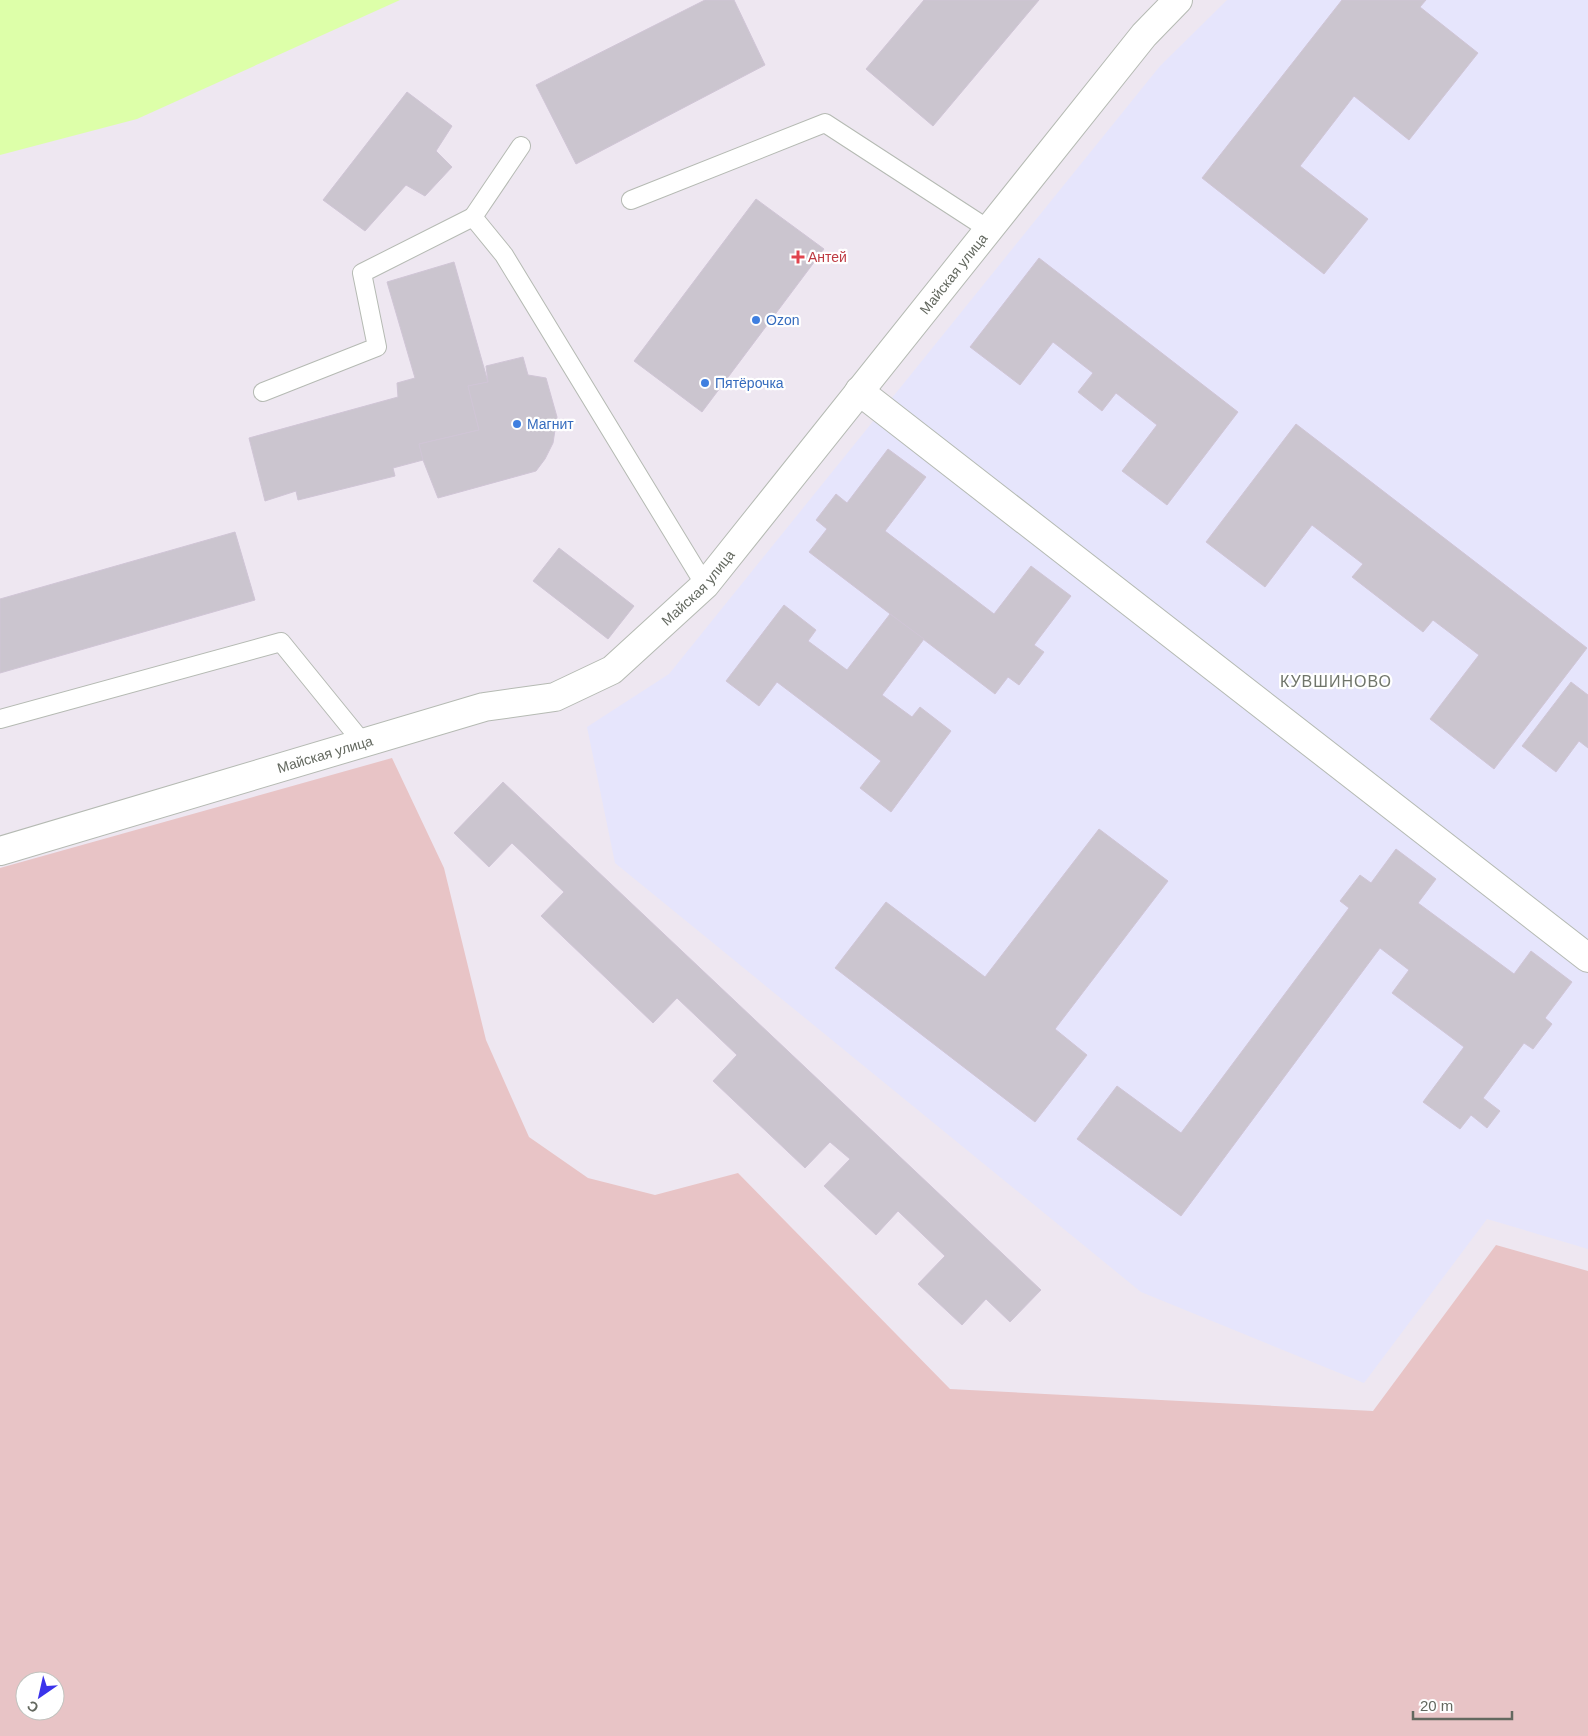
<svg xmlns="http://www.w3.org/2000/svg" width="1588" height="1736" font-family="Arial,sans-serif">
<style>
.medical{fill:#e6e5fc}
.green{fill:#e8c4c6;fill-rule:evenodd}
.water{fill:#ddffa9}
.building{fill:#cbc5cf;stroke:#d0c5d6}
.lines{fill:none;stroke-linecap:round;stroke-linejoin:round}
.service-casing{stroke:#b5bab3;stroke-width:20}
.minor-casing{stroke:#b5bab3;stroke-width:30}
.service{stroke:#fff;stroke-width:18}
.minor{stroke:#fff;stroke-width:28}
.health-dot{fill:#e0444e;stroke:#fff;stroke-width:2}
.shop-dot{fill:#3f7fe0;stroke:#fff;stroke-width:2}
.labels{text-anchor:middle;dominant-baseline:central;stroke-width:4.5;stroke-linejoin:round;paint-order:stroke}
.health-label{font-size:14px;fill:#be3a42;stroke:#fff;text-anchor:start}
.street-label{font-size:14px;fill:#63685f;stroke:#fff}
.shop-label{font-size:14px;fill:#366cbe;stroke:#fff;text-anchor:start}
.quarter-label{font-size:16px;letter-spacing:1px;fill:#70756b;stroke:#fff}
</style>
<rect width="100%" height="100%" fill="#eee7f1"/>
<!-- medical -->
<path class="medical" d="M1227,0H1588V1249L1487,1219L1364,1383L1141,1292L615,863L587,727L669,674L1160,66Z"/>
<!-- green -->
<path class="green" d="M392,758L444,868L486,1040L529,1137L588,1178L655,1195L738,1173L950,1389L1373,1411L1496,1245L1588,1271V1736H0V868ZM25,1681H55V1711H25Z"/>
<!-- water -->
<path class="water" d="M0,0H400L137,119L0,155Z"/>
<!-- building -->
<g class="building">
<path d="M705,0H734L765,65L576,164L536,85Z"/>
<path d="M924,0H1039L933,126L866,69Z"/>
<path d="M1342,0H1426L1420,7L1478,53L1409,140L1354,96L1300,166L1368,219L1324,274L1202,178Z"/>
<path d="M407,92L452,126L436,151L452,167L425,196L406,185L365,231L323,200Z"/>
<path d="M756,199L824,249L702,412L634,361Z"/>
<path d="M1039,258L1238,412L1167,505L1122,471L1157,425L1116,393L1102,411L1078,392L1093,373L1053,342L1020,385L970,347Z"/>
<path d="M454,262L488,382L468,386L479,430L419,444L423,460L393,468L395,476L298,500L296,491L265,501L249,438L398,397L397,383L415,378L387,282Z"/>
<path d="M523,357L528,375L546,378L557,417L553,443L545,459L536,471L438,498L423,460L419,444L479,430L468,386L488,382L486,366Z"/>
<path d="M1296,424L1587,648L1494,769L1430,719L1479,655L1433,620L1423,632L1352,577L1363,564L1312,525L1265,587L1206,542Z"/>
<path d="M888,449L926,477L885,531L994,614L1031,566L1071,596L1034,645L1044,652L1019,685L1008,677L995,694L809,552L827,529L816,520L836,494L847,503Z"/>
<path d="M235,532L255,600L0,673V599Z"/>
<path d="M559,548L634,606L608,639L533,581Z"/>
<path d="M784,605L816,630L808,641L847,670L890,614L924,639L882,695L912,717L920,707L951,731L891,812L860,788L881,761L777,682L759,706L726,681Z"/>
<path d="M1571,682L1588,695V748L1579,741L1556,772L1522,746Z"/>
<path d="M503,782L1041,1290L1010,1322L986,1299L962,1325L918,1284L945,1256L898,1211L876,1235L824,1186L850,1159L830,1142L805,1168L713,1081L737,1055L677,998L653,1023L541,916L564,892L512,843L489,867L454,833Z"/>
<path d="M1099,829L1168,881L1055,1029L1087,1055L1035,1122L835,968L886,902L985,977Z"/>
<path d="M1396,849L1436,879L1418,903L1514,974L1531,951L1572,982L1545,1018L1552,1024L1533,1049L1524,1043L1483,1098L1500,1111L1487,1128L1471,1115L1460,1129L1423,1102L1464,1047L1392,993L1409,970L1380,948L1181,1216L1077,1139L1117,1086L1181,1133L1349,908L1340,901L1360,875L1371,883Z"/>
</g>
<g class="lines">
<defs>
<g id="service">
<path d="M631,200L825,123L988,229"/>
<path d="M473,217L521,146"/>
<path d="M263,392L377,347L362,273L473,217L504,255L705,585"/>
<path d="M0,719L281,642L363,743"/>
</g>
<g id="minor">
<path d="M859,391L1588,958"/>
<path id="s1" d="M0,851L484,707L555,697L612,670L705,585L1144,35L1178,0"/>
</g>
</defs>
<!-- service casing -->
<use href="#service" class="service-casing"/>
<!-- minor casing -->
<use href="#minor" class="minor-casing"/>
<!-- service -->
<use href="#service" class="service"/>
<!-- minor -->
<use href="#minor" class="minor"/>
</g>
<!-- markers -->
<path class="health-dot" d="M795.5 249.5h5v5h5v5h-5v5h-5v-5h-5v-5h5z"/>
<g class="shop-dot">
<circle cx="756" cy="320" r="5"/>
<circle cx="705" cy="383" r="5"/>
<circle cx="517" cy="424" r="5"/>
</g>
<g class="labels">
<!-- health labels -->
<g class="health-label">
<text x="808" y="257">Антей</text>
</g>
<!-- street labels -->
<g class="street-label">
<text stroke="none"><textPath href="#s1" startOffset="1164">Майская улица</textPath></text>
<text stroke="none"><textPath href="#s1" startOffset="759">Майская улица</textPath></text>
<text stroke="none"><textPath href="#s1" startOffset="339">Майская улица</textPath></text>
</g>
<!-- shop labels -->
<g class="shop-label">
<text x="766" y="320">Ozon</text>
<text x="715" y="383">Пятёрочка</text>
<text x="527" y="424">Магнит</text>
</g>
<!-- quarter labels -->
<g class="quarter-label">
<text x="1336" y="681">КУВШИНОВО</text>
</g>
</g>
<!-- north arrow -->
<g transform="translate(40 1696) rotate(214)"><circle r="24" fill="#ffffff" stroke="#c1c3bf"/>
<path d="M0-4L9 19L0 12L-9 19Z" fill="#3a33eb"/>
<text y="-8" font-size="14" font-weight="bold" text-anchor="middle" fill="#63685f">С</text>
</g>
<!-- scale -->
<path d="M1413 1711v8h99v-8" fill="none" stroke="#63685f" stroke-width="2.5"/>
<text x="1420" y="1711" font-size="15" fill="#63685f" stroke="#ffffff" stroke-width="4" paint-order="stroke">20 m</text>
</svg>
